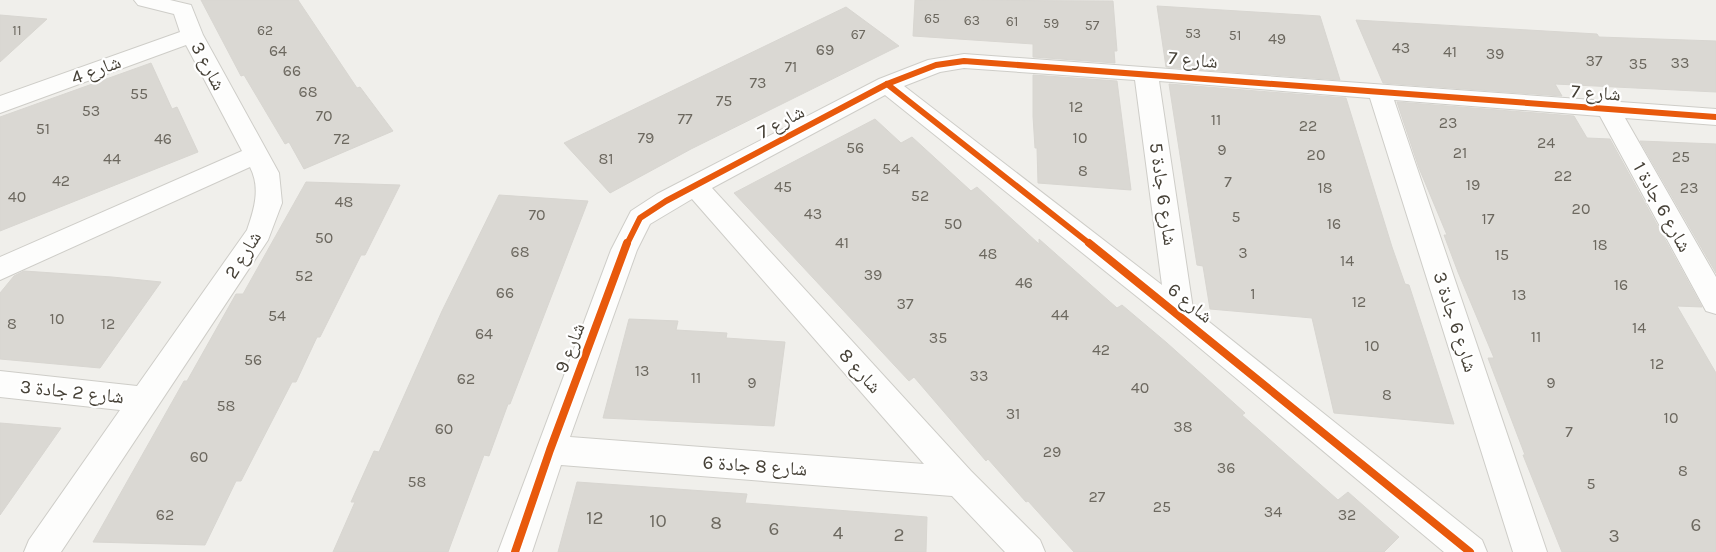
<svg xmlns="http://www.w3.org/2000/svg" width="1716" height="552" font-family="Karla,'Noto Naskh Arabic',sans-serif">
<style>
.building{fill:#dad8d3;stroke:#d8d6d1}
.lines{fill:none;stroke-linecap:round;stroke-linejoin:round}
.minor-casing{stroke:#cecdc8;stroke-width:2}
.minor{fill:#fdfdfc;fill-rule:evenodd}
.cycleway-far1-casing{stroke:#fff;stroke-width:9}
.cycleway-casing{stroke:#fff;stroke-width:11}
.cycleway-far1{stroke:#e8590c;stroke-width:6}
.cycleway{stroke:#e8590c;stroke-width:8}
.labels{text-anchor:middle;dominant-baseline:central;stroke-width:4.5;stroke-linejoin:round;paint-order:stroke}
.far-number-label{font-size:14px;fill:#6c685f}
.number-label{font-size:16px;fill:#6c685f}
.street-label{font-size:19px;fill:#464137;stroke:#fff}
.near-number-label{font-size:19px;fill:#6c685f}
</style>
<rect width="100%" height="100%" fill="#f0efeb"/>
<!-- building -->
<g class="building">
<path d="M201,0H298L357,88L360,87L393,131L304,169L289,142L285,144L244,75L241,76Z"/>
<path d="M915,0L1113,1L1117,51H1114L1115,63L1033,57V44L913,36Z"/>
<path d="M1157,6L1320,16L1340,80L1166,67Z"/>
<path d="M846,7L899,46L691,149L610,193L564,143Z"/>
<path d="M0,15L47,19L0,62Z"/>
<path d="M1356,20L1597,34L1599,37L1716,41V92L1555,84L1562,96L1383,83Z"/>
<path d="M151,63L172,109L177,107L198,152L0,231V117Z"/>
<path d="M1033,75L1117,81L1131,190L1038,183L1037,148H1035L1033,116Z"/>
<path d="M1169,84L1346,98L1392,247L1405,284L1409,285L1454,424L1334,413L1312,318L1210,309L1203,266L1197,265Z"/>
<path d="M1397,102L1574,116L1587,138L1610,139L1702,307L1677,306L1716,373V552H1562L1523,455H1525L1488,358H1494L1458,272L1444,235H1447L1419,168Z"/>
<path d="M875,119L901,143L912,137L971,191L977,187L1039,244V239L1117,308L1122,305L1167,343L1245,413L1242,415L1338,500L1348,492L1399,537L1384,552H1074L1028,501L1026,502L988,459L986,461L914,377L909,381L734,193Z"/>
<path d="M1640,141L1716,144V273Z"/>
<path d="M306,182L400,185L365,255H361L320,337H317L296,382H292L241,481H236L205,545L93,542L184,381H187L236,294H243Z"/>
<path d="M499,195L588,201L510,404H508L489,456L484,455L448,552H333L355,502H351L374,451L379,452L442,311Z"/>
<path d="M24,271L112,277L161,282L100,368L0,359V293L14,276Z"/>
<path d="M629,319L678,321L676,330L727,333L726,338L785,342L774,426L603,418Z"/>
<path d="M0,423L61,428L0,515Z"/>
<path d="M577,482L747,494L745,503L927,517L926,552H558Z"/>
</g>
<g class="lines">
<defs>
<g id="minor">
<path d="M134,0H170L191,5L203,35L279,173L282,203L268,240L61,552H24L29,540L120,410L0,397V371L137,386L247,230C254,210 261,188 250,167L0,280V257L242,151L186,45L0,113V96L180,32L174,14L138,5Z"/>
<path d="M964,54L1716,109V125L1625,118L1716,277V314L1706,311L1600,116L1394,100L1547,552H1513L1370,98L1159,81L1193,309L1482,540L1487,552H1444L1170,323L885,95L712,188L971,471L1040,540L1045,552H1005L952,496L561,465L532,552H498L611,250L631,211L657,194L879,79L928,60ZM964,68L1135,80L1162,285L904,86L940,72ZM692,199L924,464L570,437L637,250L650,224Z"/>
</g>
</defs>
<!-- minor casing -->
<use href="#minor" class="minor-casing"/>
<!-- minor -->
<use href="#minor" class="minor"/>
<defs>
<g id="cycleway-far1">
<path d="M887,84L1090,244"/>
<path d="M627,244L640,218L666,201L887,84L936,65L964,61L1716,117"/>
</g>
<g id="cycleway">
<path d="M1089,243L1470,552"/>
<path d="M515,552L550,450L627,243"/>
</g>
</defs>
<!-- cycleway-far1 casing -->
<use href="#cycleway-far1" class="cycleway-far1-casing"/>
<!-- cycleway casing -->
<use href="#cycleway" class="cycleway-casing"/>
<!-- cycleway-far1 -->
<use href="#cycleway-far1" class="cycleway-far1"/>
<!-- cycleway -->
<use href="#cycleway" class="cycleway"/>
</g>
<g class="labels">
<!-- far-number labels -->
<g class="far-number-label">
<text x="932" y="18">65</text>
<text x="972" y="20">63</text>
<text x="1012" y="21">61</text>
<text x="1051" y="23">59</text>
<text x="1092" y="25">57</text>
<text x="17" y="30">11</text>
<text x="265" y="30">62</text>
<text x="1193" y="33">53</text>
<text x="858" y="34">67</text>
<text x="1235" y="35">51</text>
</g>
<!-- number labels -->
<g class="number-label">
<text x="1277" y="38">49</text>
<text x="1401" y="47">43</text>
<text x="825" y="49">69</text>
<text x="278" y="50">64</text>
<text x="1450" y="51">41</text>
<text x="1495" y="53">39</text>
<text x="1594" y="60">37</text>
<text x="1680" y="62">33</text>
<text x="1638" y="63">35</text>
<text x="791" y="66">71</text>
<text x="292" y="70">66</text>
<text x="758" y="82">73</text>
<text x="308" y="91">68</text>
<text x="139" y="93">55</text>
<text x="724" y="100">75</text>
<text x="1076" y="106">12</text>
<text x="91" y="110">53</text>
<text x="324" y="115">70</text>
<text x="685" y="118">77</text>
<text x="1216" y="119">11</text>
<text x="1448" y="122">23</text>
<text x="1308" y="125">22</text>
<text x="43" y="128">51</text>
<text x="646" y="137">79</text>
<text x="1080" y="137">10</text>
<text x="163" y="138">46</text>
<text x="342" y="138">72</text>
<text x="1546" y="142">24</text>
<text x="855" y="147">56</text>
<text x="1222" y="149">9</text>
<text x="1460" y="152">21</text>
<text x="1316" y="154">20</text>
<text x="1681" y="156">25</text>
<text x="112" y="158">44</text>
<text x="606" y="158">81</text>
<text x="891" y="168">54</text>
<text x="1083" y="170">8</text>
<text x="1563" y="175">22</text>
<text x="61" y="180">42</text>
<text x="1228" y="181">7</text>
<text x="1473" y="184">19</text>
<text x="783" y="186">45</text>
<text x="1325" y="187">18</text>
<text x="1689" y="187">23</text>
<text x="920" y="195">52</text>
<text x="17" y="196">40</text>
<text x="344" y="201">48</text>
<text x="1581" y="208">20</text>
<text x="813" y="213">43</text>
<text x="537" y="214">70</text>
<text x="1236" y="216">5</text>
<text x="1488" y="218">17</text>
<text x="953" y="223">50</text>
<text x="1334" y="223">16</text>
<text x="324" y="237">50</text>
<text x="842" y="242">41</text>
<text x="1600" y="244">18</text>
<text x="520" y="251">68</text>
<text x="1243" y="252">3</text>
<text x="988" y="253">48</text>
<text x="1502" y="254">15</text>
<text x="1347" y="260">14</text>
<text x="873" y="274">39</text>
<text x="304" y="275">52</text>
<text x="1024" y="282">46</text>
<text x="1621" y="284">16</text>
<text x="505" y="292">66</text>
<text x="1253" y="293">1</text>
<text x="1519" y="294">13</text>
<text x="1359" y="301">12</text>
<text x="905" y="303">37</text>
<text x="1060" y="314">44</text>
<text x="277" y="315">54</text>
<text x="57" y="318">10</text>
<text x="12" y="323">8</text>
<text x="108" y="323">12</text>
<text x="1639" y="327">14</text>
<text x="484" y="333">64</text>
<text x="1536" y="336">11</text>
<text x="938" y="337">35</text>
<text x="1372" y="345">10</text>
<text x="1101" y="349">42</text>
<text x="253" y="359">56</text>
<text x="1657" y="363">12</text>
<text x="642" y="370">13</text>
<text x="979" y="375">33</text>
<text x="696" y="377">11</text>
<text x="466" y="378">62</text>
<text x="752" y="382">9</text>
<text x="1551" y="382">9</text>
<text x="1140" y="387">40</text>
<text x="1387" y="394">8</text>
<text x="226" y="405">58</text>
<text x="1013" y="413">31</text>
<text x="1671" y="417">10</text>
<text x="1183" y="426">38</text>
<text x="444" y="428">60</text>
<text x="1569" y="431">7</text>
<text x="1052" y="451">29</text>
<text x="199" y="456">60</text>
<text x="1226" y="467">36</text>
<text x="1683" y="470">8</text>
<text x="417" y="481">58</text>
<text x="1591" y="483">5</text>
<text x="1097" y="496">27</text>
<text x="1162" y="506">25</text>
<text x="1273" y="511">34</text>
<text x="165" y="514">62</text>
<text x="1347" y="514">32</text>
</g>
<!-- street labels -->
<g class="street-label">
<text transform="translate(1193 60) rotate(5)">شارع 7</text>
<text transform="translate(208 66) rotate(62)">شارع 3</text>
<text transform="translate(96 70) rotate(-20)">شارع 4</text>
<text transform="translate(1596 93) rotate(4)">شارع 7</text>
<text transform="translate(781 122) rotate(-28)">شارع 7</text>
<text transform="translate(1163 194) rotate(82)">شارع 6 جادة 5</text>
<text transform="translate(1662 207) rotate(61)">شارع 6 جادة 1</text>
<text transform="translate(243 255) rotate(-58)">شارع 2</text>
<text transform="translate(1190 303) rotate(39)">شارع 6</text>
<text transform="translate(1455 322) rotate(72)">شارع 6 جادة 3</text>
<text transform="translate(570 348) rotate(-69)">شارع 9</text>
<text transform="translate(860 371) rotate(48)">شارع 8</text>
<text transform="translate(72 392) rotate(6)">شارع 2 جادة 3</text>
<text transform="translate(755 466) rotate(4)">شارع 8 جادة 6</text>
</g>
<!-- near-number labels -->
<g class="near-number-label">
<text x="595" y="518">12</text>
<text x="658" y="521">10</text>
<text x="716" y="523">8</text>
<text x="1696" y="525">6</text>
<text x="774" y="529">6</text>
<text x="838" y="533">4</text>
<text x="899" y="535">2</text>
<text x="1614" y="536">3</text>
</g>
</g>
</svg>
